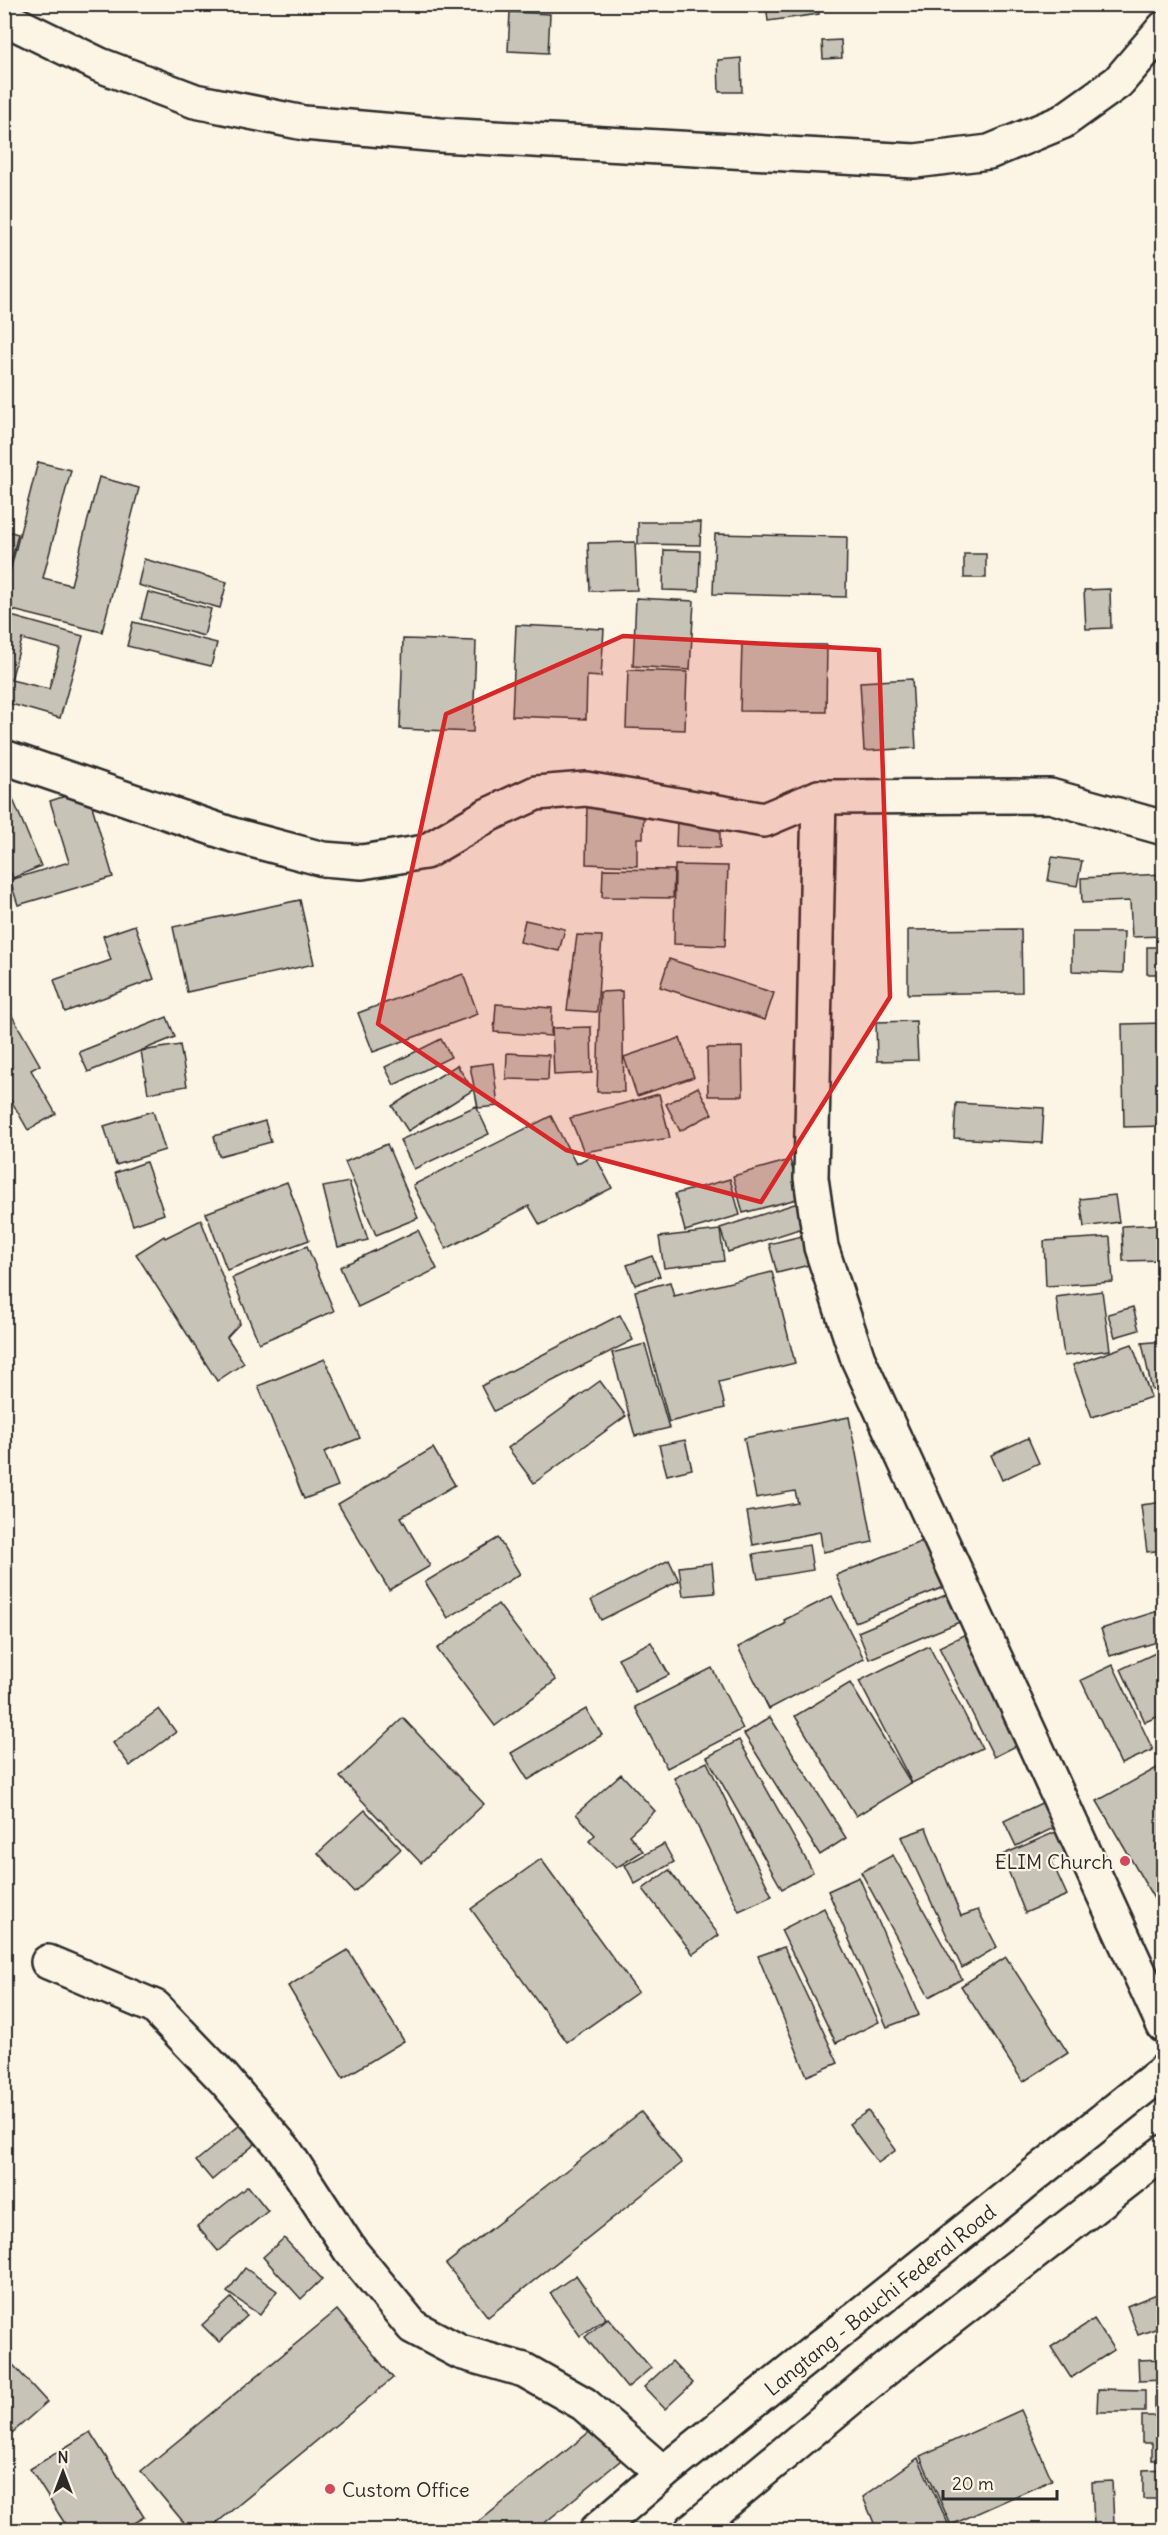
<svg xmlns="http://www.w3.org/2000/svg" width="1168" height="2535" font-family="Delius,sans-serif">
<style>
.building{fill:#c8c3b7;stroke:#2b2b2b;stroke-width:1.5;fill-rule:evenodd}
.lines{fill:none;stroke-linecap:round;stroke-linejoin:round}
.street-casing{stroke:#2b2b2b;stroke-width:38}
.primary-casing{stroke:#2b2b2b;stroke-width:38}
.street{stroke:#fcf5e5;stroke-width:33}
.primary{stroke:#fcf5e5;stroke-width:33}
.marked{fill:#d62828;fill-opacity:0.2;stroke:#d62828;stroke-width:4.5;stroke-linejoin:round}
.poi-dot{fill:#d1495b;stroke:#fcf5e5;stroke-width:2}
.labels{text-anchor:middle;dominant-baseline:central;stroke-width:4.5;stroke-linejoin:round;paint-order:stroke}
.poi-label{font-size:20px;fill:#2b2b2b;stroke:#fcf5e5;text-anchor:end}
.street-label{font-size:20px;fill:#2b2b2b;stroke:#fcf5e5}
</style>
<rect width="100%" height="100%" fill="#fcf5e5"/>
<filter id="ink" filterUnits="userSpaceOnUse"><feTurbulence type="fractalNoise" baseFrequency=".0167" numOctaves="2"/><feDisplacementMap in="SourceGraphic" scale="12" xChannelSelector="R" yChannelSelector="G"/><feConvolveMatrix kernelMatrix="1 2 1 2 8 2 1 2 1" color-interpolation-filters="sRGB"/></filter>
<g filter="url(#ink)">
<!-- building -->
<g class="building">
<path d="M766,4H818L819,14L768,21Z"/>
<path d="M510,12L550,14L548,53L508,51Z"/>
<path d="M841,40L842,58L823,59L822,41Z"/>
<path d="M741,58L742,92H719L718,60Z"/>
<path d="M1161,163H1164V200H1160Z"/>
<path d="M38,462L71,470L43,578L71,585L99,477L139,488L102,632L4,608V595Z"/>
<path d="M638,522H701L700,545L638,544Z"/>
<path d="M4,530L18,534L10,566L4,564Z"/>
<path d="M715,534L847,537L846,597L713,594Z"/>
<path d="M635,542L637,590L590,591L588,543Z"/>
<path d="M664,550L700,551L699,591L663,590Z"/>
<rect x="964" y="554" width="22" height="24"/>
<path d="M144,559L227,582L220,608L138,585Z"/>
<path d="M1110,589L1111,628L1086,629L1084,590Z"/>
<path d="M148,592L211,609L204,636L141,619Z"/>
<path d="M636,598L694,601L690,670L633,666Z"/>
<path d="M4,614L83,636L60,718L4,702ZM22,639L60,649L49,689L11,680Z"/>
<path d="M133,622L217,643L211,666L127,646Z"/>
<path d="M516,625L604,629L601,677L587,676L586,719L512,716Z"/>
<path d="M403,639L476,641L473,732L400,729Z"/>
<path d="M742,644L827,645L826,712L740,711Z"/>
<path d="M628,670L687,672L685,730L626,728Z"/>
<path d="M912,679L916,748L864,751L860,682Z"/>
<path d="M4,778L41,866L13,878L4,858Z"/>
<path d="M87,789L113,877L18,905L10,880L69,862L50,801Z"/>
<path d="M587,803L644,804L643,838H637V866L586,864Z"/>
<path d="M677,819L720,820V848L676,847Z"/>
<path d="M1052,857L1082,861L1077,886L1048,881Z"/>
<path d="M675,865L728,866L725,946L674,944Z"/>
<path d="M603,869L674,870L673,898L602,897Z"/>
<path d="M1164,874V936L1132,937L1130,901L1082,903L1081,878Z"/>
<path d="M300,900L314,964L187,992L173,927Z"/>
<path d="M525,920L565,929L559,951L520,942Z"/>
<path d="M135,925L154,979L65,1012L54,980L111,960L103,936Z"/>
<path d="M1021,929L1022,992L908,994V930Z"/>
<path d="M1072,932H1124L1123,973L1072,971Z"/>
<path d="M577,935L602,936L597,1012L567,1010Z"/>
<rect x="1147" y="947" width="17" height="27"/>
<path d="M669,959L774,993L765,1020L660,987Z"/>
<path d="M463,974L478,1014L373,1052L358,1013Z"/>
<path d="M622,991L624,1092H597L600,992Z"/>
<path d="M496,1004L552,1008L551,1036L494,1032Z"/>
<path d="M11,1014L40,1065L31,1070L56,1114L28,1130L4,1088V1017Z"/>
<path d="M167,1017L175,1037L88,1072L79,1052Z"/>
<path d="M916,1021L918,1060L877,1061L876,1022Z"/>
<path d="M1164,1023V1126L1124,1127L1122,1024Z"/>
<path d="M591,1027L592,1073L554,1075L552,1028Z"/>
<path d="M680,1038L694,1077L637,1096L624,1057Z"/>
<path d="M441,1039L451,1057L394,1085L385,1067Z"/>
<path d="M180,1045L187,1086L148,1093L141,1051Z"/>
<path d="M742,1047L743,1096H708L707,1048Z"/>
<path d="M507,1053L549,1055L548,1080L506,1079Z"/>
<path d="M493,1063L498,1106L478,1108L470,1066Z"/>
<path d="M457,1065L473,1090L408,1131L392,1106Z"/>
<path d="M698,1087L712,1114L680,1131L666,1104Z"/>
<path d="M659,1094L670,1138L584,1152L570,1118Z"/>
<path d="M956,1103L1044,1108L1042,1143L954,1138Z"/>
<path d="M476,1106L489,1134L414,1169L400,1140Z"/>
<path d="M153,1111L165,1150L116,1165L104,1126Z"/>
<path d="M551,1116L576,1164L594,1154L612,1188L540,1225L529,1206L446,1249L413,1185Z"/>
<path d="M265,1121L271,1142L219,1156L214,1136Z"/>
<path d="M387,1144L418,1218L376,1235L345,1162Z"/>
<path d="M790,1160L801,1198L743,1213L733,1176Z"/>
<path d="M146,1162L164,1214L133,1225L115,1173Z"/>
<path d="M730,1179L740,1215L685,1231L675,1194Z"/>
<path d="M287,1182L309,1240L227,1270L206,1213Z"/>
<path d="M349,1182L368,1240L338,1247L323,1187Z"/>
<path d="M1115,1195L1119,1222L1084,1227L1080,1199Z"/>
<path d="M810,1199L818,1223L728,1252L720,1228Z"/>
<path d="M201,1220L240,1323L227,1337L244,1363L217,1381L136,1254L164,1236L165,1238Z"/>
<path d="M1164,1224V1260L1123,1261L1122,1226Z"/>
<path d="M418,1230L437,1269L358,1307L340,1267Z"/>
<path d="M720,1230L724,1261L664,1268L659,1237Z"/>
<path d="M818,1232L825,1261L777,1273L769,1244Z"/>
<path d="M1110,1237L1113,1282L1046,1286L1044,1241Z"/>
<path d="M307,1246L334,1311L259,1343L232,1278Z"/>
<path d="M652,1256L660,1276L635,1285L627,1265Z"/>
<path d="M772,1272L795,1363L719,1382L725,1408L669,1422L635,1291L670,1282L674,1296Z"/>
<path d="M1102,1291L1110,1350L1064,1356L1056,1297Z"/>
<path d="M1133,1307L1139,1330L1115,1337L1108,1314Z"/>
<path d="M620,1315L633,1340L494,1411L481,1386Z"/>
<path d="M1164,1341V1388L1152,1390L1142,1343Z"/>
<path d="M645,1344L669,1428L635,1436L612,1353Z"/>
<path d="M1132,1344L1151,1397L1092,1417L1073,1365Z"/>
<path d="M325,1359L360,1438L324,1452L338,1486L304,1499L258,1386Z"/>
<path d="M600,1381L626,1416L534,1483L508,1448Z"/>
<path d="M849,1417L873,1542L823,1552L820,1532L753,1545L747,1512L798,1503L795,1491L756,1498L744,1438Z"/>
<path d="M1028,1438L1039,1463L1002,1480L991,1455Z"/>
<path d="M685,1440L692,1469L667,1475L659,1445Z"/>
<path d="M433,1448L455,1485L401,1517L430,1566L389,1590L338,1504Z"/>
<path d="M1164,1502V1550L1147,1552L1141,1505Z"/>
<path d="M938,1535L957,1582L855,1622L836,1575Z"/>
<path d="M498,1538L520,1574L448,1618L425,1582Z"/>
<path d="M809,1545L813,1570L758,1579L753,1554Z"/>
<path d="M1164,1558V1582L1157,1560Z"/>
<path d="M669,1560L679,1581L601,1620L591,1600Z"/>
<path d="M712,1563L715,1593L683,1596L679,1567Z"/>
<path d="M960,1589L972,1617L869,1659L858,1632Z"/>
<path d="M832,1596L864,1659L769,1709L738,1647L785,1624L784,1620Z"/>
<path d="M498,1604L556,1680L495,1726L437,1649Z"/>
<path d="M1164,1609V1640L1110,1656L1101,1629Z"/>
<path d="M976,1629L1030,1739L994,1757L939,1647Z"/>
<path d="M651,1642L669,1675L635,1692L618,1658Z"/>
<path d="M929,1646L982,1748L912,1783L859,1681Z"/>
<path d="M1164,1649V1714L1145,1722L1121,1669Z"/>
<path d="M1113,1665L1153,1750L1121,1764L1081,1680Z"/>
<path d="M712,1668L743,1729L667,1768L635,1707Z"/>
<path d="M850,1683L911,1783L856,1816L795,1716Z"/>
<path d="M159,1709L176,1732L130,1766L113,1743Z"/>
<path d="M586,1709L602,1735L528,1780L511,1753Z"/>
<path d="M770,1717L846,1838L820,1855L744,1734Z"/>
<path d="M403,1718L484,1804L421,1863L340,1777Z"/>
<path d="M739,1740L813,1872L782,1889L707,1757Z"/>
<path d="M707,1762L772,1896L739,1911L674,1778Z"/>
<path d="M1164,1764V1916L1097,1801Z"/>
<path d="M621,1774L655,1811L629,1835L643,1851L616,1868L589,1841L595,1835L576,1814Z"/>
<path d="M1054,1797L1066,1822L1016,1846L1004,1821Z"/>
<path d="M365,1810L401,1849L354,1892L318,1853Z"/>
<path d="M926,1828L961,1916L978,1910L997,1947L962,1968L901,1837Z"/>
<path d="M1065,1828L1075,1850L1051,1860L1067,1895L1025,1913L1002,1855Z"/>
<path d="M664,1844L674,1862L635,1884L625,1865Z"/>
<path d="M893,1855L962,1979L929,1997L861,1872Z"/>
<path d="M541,1859L638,1992L567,2042L471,1909Z"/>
<path d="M669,1870L719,1935L693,1954L643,1889Z"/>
<path d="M859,1877L919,2015L887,2027L828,1891Z"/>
<path d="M824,1908L879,2022L836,2043L781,1930Z"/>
<path d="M784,1947L838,2063L807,2076L758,1956Z"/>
<path d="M348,1950L404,2041L343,2078L288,1986Z"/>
<path d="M1006,1957L1068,2053L1023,2082L961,1986Z"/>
<path d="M868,2111L896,2150L878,2163L849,2124Z"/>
<path d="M641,2112L682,2163L488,2317L446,2264Z"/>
<path d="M251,2116L267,2134L212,2180L196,2161Z"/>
<path d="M248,2186L268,2211L218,2251L197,2226Z"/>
<path d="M284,2238L322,2279L301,2299L263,2257Z"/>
<path d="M245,2268L277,2291L260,2315L227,2292Z"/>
<path d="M576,2275L606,2318L580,2336L550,2293Z"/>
<path d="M1164,2291V2326L1138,2335L1127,2306Z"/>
<path d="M231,2298L247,2316L219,2342L202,2325Z"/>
<path d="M337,2310L393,2378L208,2530H190L141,2471Z"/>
<path d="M608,2318L651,2368L627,2388L585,2337Z"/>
<path d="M1094,2319L1114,2350L1071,2378L1051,2347Z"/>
<path d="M4,2355L47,2402L4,2440Z"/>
<path d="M1164,2359V2380L1139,2381L1138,2360Z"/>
<path d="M672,2361L693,2383L665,2409L644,2387Z"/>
<path d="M1098,2389L1145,2390V2412H1097Z"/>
<path d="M1155,2397H1164V2460H1152V2443H1142V2416H1155Z"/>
<path d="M1021,2410L1052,2480L951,2525L920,2456Z"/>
<path d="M599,2424L626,2456L536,2530H469Z"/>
<path d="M90,2432L144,2517L122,2530H69L30,2469Z"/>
<path d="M918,2458L951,2530H877L863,2497Z"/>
<path d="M1164,2469V2499H1143V2470Z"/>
<path d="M1112,2481L1114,2525L1094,2526L1092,2482Z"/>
</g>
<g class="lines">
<defs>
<g id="street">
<path d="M4,18L100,65L195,101L304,123L440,135L915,161L989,152L1062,122L1118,82L1164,28"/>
<path d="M4,757L233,835L323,859L362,862L425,852L488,815L536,793L586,789L764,820L819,797L1050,796L1164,828"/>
<path d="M819,797L811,1178L821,1247L858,1359L1164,2026"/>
<path d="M48,1962L155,2007L224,2079L284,2149L350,2250L413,2327L460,2352L524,2370L584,2404L663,2473"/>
</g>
<g id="primary">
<path d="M597,2530L663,2473L1164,2071"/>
<path d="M692,2530L888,2367L1164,2152"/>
</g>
</defs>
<!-- street casing -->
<use href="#street" class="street-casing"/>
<!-- primary casing -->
<use href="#primary" class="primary-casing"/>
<!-- street -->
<use href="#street" class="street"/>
<!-- primary -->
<use href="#primary" class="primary"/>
</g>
</g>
<!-- marked area -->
<path class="marked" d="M623,636L879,650L890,997L761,1202L566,1150L378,1024L446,714Z"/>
<!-- markers -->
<g class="poi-dot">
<circle cx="1125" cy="1861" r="6"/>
<circle cx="330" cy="2489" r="6"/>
</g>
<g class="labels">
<!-- poi labels -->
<g class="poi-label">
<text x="1113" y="1861">ELIM Church</text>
<text x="342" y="2489" text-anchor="start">Custom Office</text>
</g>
<!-- street labels -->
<g class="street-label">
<text transform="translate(880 2300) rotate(-39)">Langtang - Bauchi Federal Road</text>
</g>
</g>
<!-- margin -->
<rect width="1168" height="2535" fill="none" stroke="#fcf5e5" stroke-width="24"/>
<rect x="12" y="12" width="1144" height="2511" fill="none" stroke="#2b2b2b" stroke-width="2" filter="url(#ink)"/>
<!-- north arrow -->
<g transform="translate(63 2472)" stroke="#fcf5e5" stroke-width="4.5" paint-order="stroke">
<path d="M0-4.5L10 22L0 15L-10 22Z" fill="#2b2b2b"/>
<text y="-9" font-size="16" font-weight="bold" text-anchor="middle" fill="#2b2b2b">N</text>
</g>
<!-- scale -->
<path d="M943 2490v9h114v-9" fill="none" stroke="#2b2b2b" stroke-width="3"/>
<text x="952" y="2490" font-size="18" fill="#2b2b2b" stroke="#fcf5e5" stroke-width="4.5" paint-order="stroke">20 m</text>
</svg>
